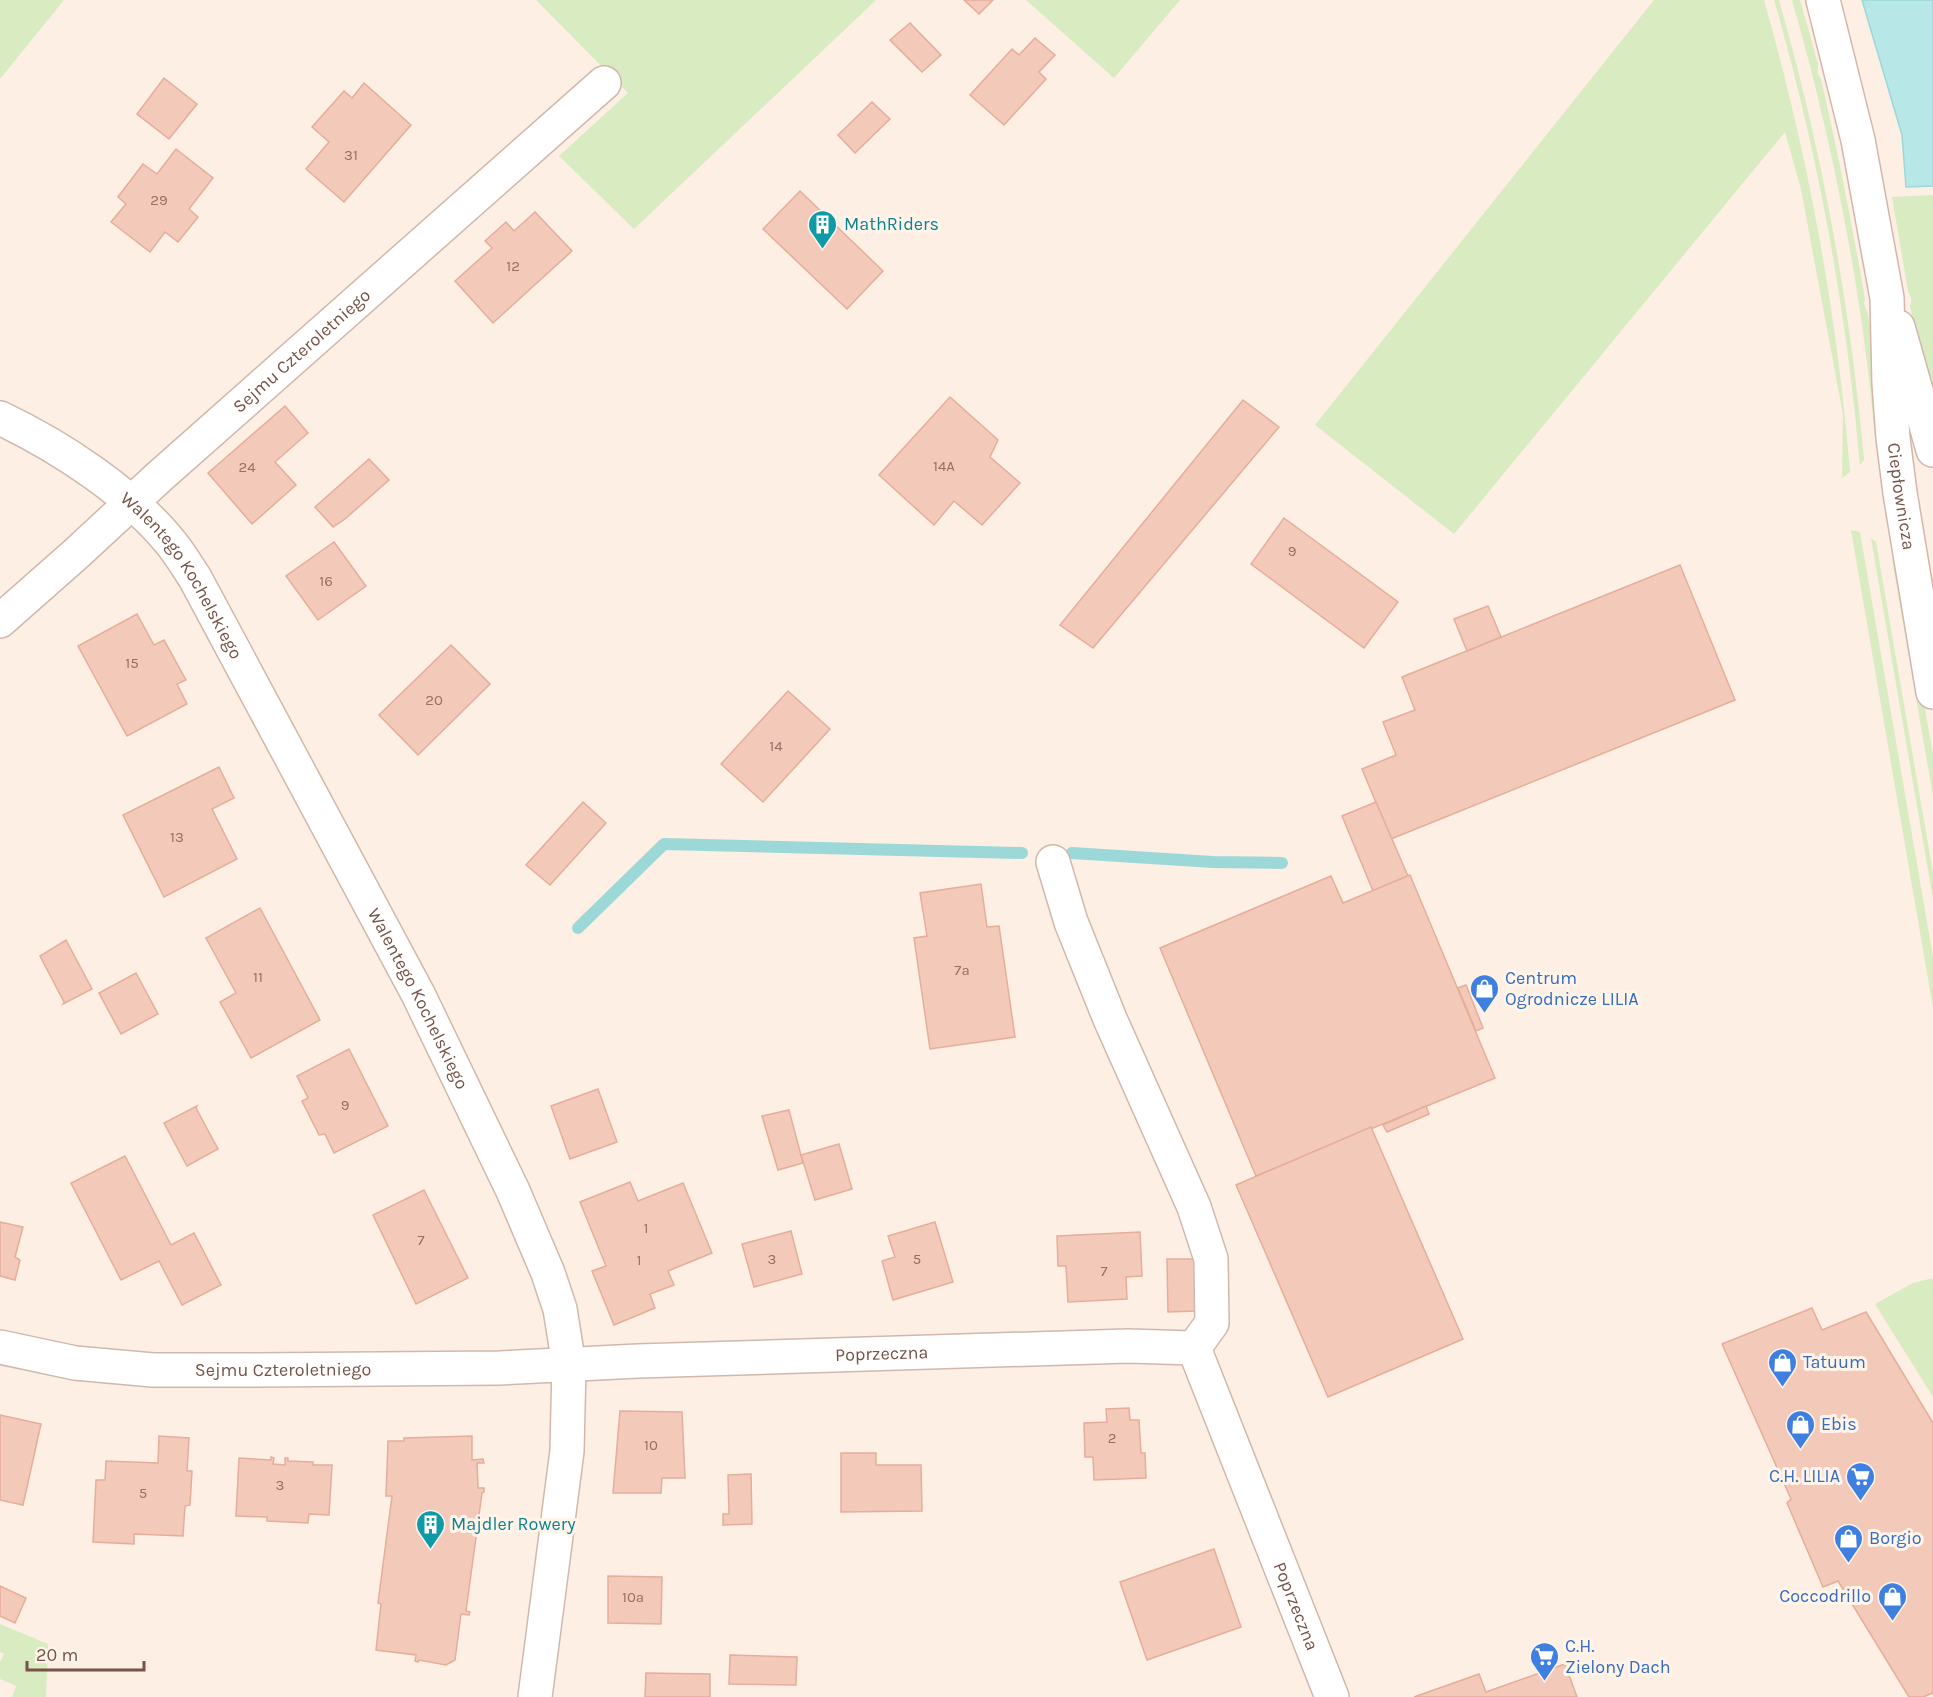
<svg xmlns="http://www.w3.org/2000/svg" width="1933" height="1697" font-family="Karla,sans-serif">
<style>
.green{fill:#d8ebc1}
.water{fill:#b7e7e7;stroke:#9dd8d9;stroke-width:1.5}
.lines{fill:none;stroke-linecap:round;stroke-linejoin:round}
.stream{stroke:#9dd8d9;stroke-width:12}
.building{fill:#f3c9ba;stroke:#e6ad9a;stroke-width:1.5}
.minor-casing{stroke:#d1b8ac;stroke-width:36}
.secondary-casing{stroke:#d4b6aa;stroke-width:36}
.minor{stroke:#fff;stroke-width:33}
.secondary{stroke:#fff;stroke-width:33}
.labels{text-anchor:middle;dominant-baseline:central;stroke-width:6;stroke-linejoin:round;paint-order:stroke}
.number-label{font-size:15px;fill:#957064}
.culture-label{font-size:18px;fill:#0d838f;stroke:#fff4ea;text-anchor:start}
.street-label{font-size:18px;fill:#765248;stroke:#fff4ea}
.shop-label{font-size:18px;fill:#366cbe;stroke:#fff4ea;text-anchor:start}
</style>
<rect width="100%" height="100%" fill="#fdefe3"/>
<!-- green -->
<g class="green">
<path d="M0,0H64L0,79Z"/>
<path d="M536,0H876L634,229L559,156L628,93Z"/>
<path d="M1026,0H1180L1114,78Z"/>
<path d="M1654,0H1764C1808,155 1837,312 1850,472L1842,478L1843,415L1801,189L1785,132L1454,534L1315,425Z"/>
<path d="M1774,0H1779C1822,150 1850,304 1864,460L1860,465C1846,307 1818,152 1774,0Z"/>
<path d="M1792,0H1800L1818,64C1818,71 1816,73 1821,79C1838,152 1852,225 1865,299L1864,304L1868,314L1877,376L1878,432L1875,438C1862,290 1833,143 1792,0Z"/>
<path d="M1933,195V409L1910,306C1913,297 1910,298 1908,291L1892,197Z"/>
<path d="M1851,530L1860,532L1933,957V1008Z"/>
<path d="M1871,538L1876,542L1933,873V899Z"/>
<path d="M1892,559L1902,574L1933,755V796Z"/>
<path d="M1933,1278V1397L1875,1304L1913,1283Z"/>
<path d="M0,1624L48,1644L46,1697H12L16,1686L0,1679V1662L4,1654L0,1652Z"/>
</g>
<!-- water -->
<path class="water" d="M1862,0H1933V186L1906,187L1902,135Z"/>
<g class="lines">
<!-- stream -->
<g class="stream">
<path d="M1072,853L1213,862L1282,863"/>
<path d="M578,928L664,844L1022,853"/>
</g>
</g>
<!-- building -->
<g class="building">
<path d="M964,0H993L979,14Z"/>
<path d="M910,23L941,55L922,72L890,40Z"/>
<path d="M1035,38L1055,55L1039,72L1046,79L1004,125L970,95L1012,49L1019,55Z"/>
<path d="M164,78L197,104L169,139L137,114Z"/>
<path d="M364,83L411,125L344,202L306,169L329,142L312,127L344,91L352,98Z"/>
<path d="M872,102L890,119L855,153L838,135Z"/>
<path d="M176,149L213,178L189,209L198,217L178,242L165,232L150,252L111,222L126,204L118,197L143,164L157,174Z"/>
<path d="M800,191L883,271L847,309L763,229Z"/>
<path d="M535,212L572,251L493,323L455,281L492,248L485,241L506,222L514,231Z"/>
<path d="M950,397L998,440L990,457L1020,483L982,525L954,501L934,525L879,475Z"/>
<path d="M1243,400L1279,427L1093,648L1060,625Z"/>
<path d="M285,406L308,433L275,462L296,485L252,524L208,473Z"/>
<path d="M369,459L389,480L345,519L333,527L315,507Z"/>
<path d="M1284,518L1398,602L1364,648L1251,564Z"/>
<path d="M334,542L366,586L318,620L286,576Z"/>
<path d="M1680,565L1735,700L1391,839L1362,769L1396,755L1383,722L1415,710L1402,677Z"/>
<path d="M1488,606L1501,637L1467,651L1454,619Z"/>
<path d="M137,614L154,645L164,640L186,680L177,684L187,704L127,736L78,646Z"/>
<path d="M451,645L490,684L418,755L379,715Z"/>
<path d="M788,691L830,729L763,802L721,764Z"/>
<path d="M219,767L234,798L212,809L237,859L164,897L123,815Z"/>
<path d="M583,802L606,823L550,885L526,865Z"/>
<path d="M1376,802L1408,876L1373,891L1342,816Z"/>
<path d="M1410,875L1495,1078L1256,1176L1160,948L1331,876L1343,903Z"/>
<path d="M981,884L987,927L999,926L1015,1037L930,1049L914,938L927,936L920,893Z"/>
<path d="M260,908L320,1020L251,1058L220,1002L236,993L206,938Z"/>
<path d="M66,940L92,989L63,1004L64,1002L40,956Z"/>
<path d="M136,973L158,1014L121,1034L99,993Z"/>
<path d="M1466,985L1483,1028L1476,1031L1458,988Z"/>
<path d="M349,1049L388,1126L334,1153L325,1134L319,1135L302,1101L308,1098L297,1076Z"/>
<path d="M598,1089L617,1142L570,1159L551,1106Z"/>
<path d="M197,1106L196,1108L218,1149L187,1166L164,1123Z"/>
<path d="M1426,1106L1429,1114L1387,1132L1383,1125Z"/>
<path d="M789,1110L803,1163L778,1170L762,1116Z"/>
<path d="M1371,1127L1463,1339L1328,1397L1236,1185Z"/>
<path d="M839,1144L852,1189L815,1200L801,1155Z"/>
<path d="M125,1156L171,1245L194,1233L221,1285L182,1305L159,1261L121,1280L71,1183Z"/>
<path d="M630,1182L638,1201L683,1183L712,1253L668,1271L674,1285L650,1294L655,1308L614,1325L592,1271L606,1266L580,1202Z"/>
<path d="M424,1190L468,1278L416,1304L373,1215Z"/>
<path d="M0,1222L23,1227L15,1257L20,1260L15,1280L0,1276Z"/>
<path d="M935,1222L953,1282L893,1300L882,1261L895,1257L888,1236Z"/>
<path d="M791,1231L802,1274L754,1287L742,1244Z"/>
<path d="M1140,1232L1142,1276L1126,1277L1127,1299L1068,1302L1066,1266H1058L1057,1236Z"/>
<path d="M1167,1259H1195L1196,1311L1168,1312Z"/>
<path d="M1812,1308L1822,1330L1866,1312L1933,1423V1693L1923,1697H1909L1838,1581L1823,1587L1787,1503L1791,1499L1722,1344Z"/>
<path d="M1129,1408L1130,1420H1139L1141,1453H1145L1146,1478L1094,1480L1093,1457H1085L1084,1423L1107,1422L1106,1409Z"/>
<path d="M620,1411L682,1412L685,1478H662L661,1493H613Z"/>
<path d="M0,1415L41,1424L23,1505L0,1500Z"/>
<path d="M159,1436L189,1438L187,1471H192L190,1505L185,1506L183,1536L134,1534V1544L93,1542L96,1480H105L106,1461L158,1463Z"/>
<path d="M472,1436V1460L483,1459L484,1463H477L478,1488H484V1492L482,1493L466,1611L470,1612L469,1615L461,1614L455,1660L446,1665L419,1660L418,1662L415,1661L416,1655L376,1650L381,1604L378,1603L392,1496H386L388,1441H404V1438Z"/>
<path d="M841,1453H876V1465H921L922,1511L841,1512Z"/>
<path d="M271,1457L274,1458L273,1464L285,1465V1458H288V1461L313,1462V1465H332L329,1515L309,1514L308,1523L267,1521V1517L236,1516L239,1458L271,1460Z"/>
<path d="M751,1474L752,1524L723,1525V1514H729L728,1475Z"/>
<path d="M1214,1549L1241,1627L1147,1660L1120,1582Z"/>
<path d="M608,1576L662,1577L661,1624L608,1623Z"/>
<path d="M0,1586L26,1598L15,1623L0,1616Z"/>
<path d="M730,1655L797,1657L796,1685L729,1684Z"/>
<path d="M1565,1664L1577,1697H1414L1479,1674L1486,1692Z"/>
<path d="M646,1673L710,1674V1697H645Z"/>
</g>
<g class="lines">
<defs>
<g id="minor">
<path id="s1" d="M0,418C59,446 130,492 171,543C180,554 187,566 195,578L418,994L513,1191L548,1273L560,1309L569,1365L567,1451L535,1697"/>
<path id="s2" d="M0,621L77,553L159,477L604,83"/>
<path d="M1053,862L1071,922L1110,1019L1194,1207L1211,1259L1212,1323L1194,1348"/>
<path id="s3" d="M0,1347L75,1363L153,1370H257L500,1368L638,1361L1128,1346L1194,1348L1332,1697"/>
</g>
<g id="secondary">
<path id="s4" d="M1823,0L1858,140L1887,298L1889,383L1893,438L1900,493L1933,692"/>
<path d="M1898,327L1933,450"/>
</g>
</defs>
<!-- minor casing -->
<use href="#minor" class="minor-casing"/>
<!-- secondary casing -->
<use href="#secondary" class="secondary-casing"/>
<!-- minor -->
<use href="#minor" class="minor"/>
<!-- secondary -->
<use href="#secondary" class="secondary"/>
</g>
<!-- icons -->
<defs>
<symbol id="building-pin" viewBox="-11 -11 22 30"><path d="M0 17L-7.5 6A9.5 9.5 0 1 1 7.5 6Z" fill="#0f9aa8" stroke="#fff4ea"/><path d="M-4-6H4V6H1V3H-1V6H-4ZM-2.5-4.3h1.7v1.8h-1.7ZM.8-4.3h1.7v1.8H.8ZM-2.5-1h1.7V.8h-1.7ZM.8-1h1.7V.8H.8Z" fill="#fff"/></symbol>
<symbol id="shop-pin" viewBox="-11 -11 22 30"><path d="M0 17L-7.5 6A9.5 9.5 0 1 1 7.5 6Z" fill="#3f7fe0" stroke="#fff4ea"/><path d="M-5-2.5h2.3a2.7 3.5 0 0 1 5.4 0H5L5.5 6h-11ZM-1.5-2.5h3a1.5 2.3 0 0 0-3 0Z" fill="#fff"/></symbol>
<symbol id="supermarket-pin" viewBox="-11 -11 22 30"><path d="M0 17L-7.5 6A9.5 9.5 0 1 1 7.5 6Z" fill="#3f7fe0" stroke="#fff4ea"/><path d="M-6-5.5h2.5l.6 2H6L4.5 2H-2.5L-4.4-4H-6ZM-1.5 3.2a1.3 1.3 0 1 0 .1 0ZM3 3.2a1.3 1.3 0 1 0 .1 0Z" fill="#fff"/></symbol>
</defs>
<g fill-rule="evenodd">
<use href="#building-pin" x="806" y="208" width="33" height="45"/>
<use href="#shop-pin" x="1468" y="972" width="33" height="45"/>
<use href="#shop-pin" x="1766" y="1346" width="33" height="45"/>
<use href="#shop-pin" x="1784" y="1408" width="33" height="45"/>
<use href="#supermarket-pin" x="1844" y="1460" width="33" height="45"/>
<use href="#building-pin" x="414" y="1508" width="33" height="45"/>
<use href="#shop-pin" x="1832" y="1522" width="33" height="45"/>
<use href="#shop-pin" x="1876" y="1580" width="33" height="45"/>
<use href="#supermarket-pin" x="1528" y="1640" width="33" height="45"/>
</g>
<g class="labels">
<!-- number labels -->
<g class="number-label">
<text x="351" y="155">31</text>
<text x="159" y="200">29</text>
<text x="513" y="266">12</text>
<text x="944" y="466">14A</text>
<text x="247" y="467">24</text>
<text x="1292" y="551">9</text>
<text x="326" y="581">16</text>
<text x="132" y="663">15</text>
<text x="434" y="700">20</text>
<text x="776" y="746">14</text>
<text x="177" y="837">13</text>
<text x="962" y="970">7a</text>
<text x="258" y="977">11</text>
<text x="345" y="1105">9</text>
<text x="646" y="1228">1</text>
<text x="421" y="1240">7</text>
<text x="772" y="1259">3</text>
<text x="917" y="1259">5</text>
<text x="639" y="1260">1</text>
<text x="1104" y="1271">7</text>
<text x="1112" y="1438">2</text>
<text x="651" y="1445">10</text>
<text x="280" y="1485">3</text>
<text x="143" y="1493">5</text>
<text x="633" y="1597">10a</text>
</g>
<!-- culture labels -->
<g class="culture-label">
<text x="844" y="224">MathRiders</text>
<text x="451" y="1524">Majdler Rowery</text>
</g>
<!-- street labels -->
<g class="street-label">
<text stroke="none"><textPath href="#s2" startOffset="405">Sejmu Czteroletniego</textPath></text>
<text stroke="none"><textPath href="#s4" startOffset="504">Ciepłownicza</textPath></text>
<text stroke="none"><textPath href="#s1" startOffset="246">Walentego Kochelskiego</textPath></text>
<text stroke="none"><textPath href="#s1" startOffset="732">Walentego Kochelskiego</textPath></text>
<text stroke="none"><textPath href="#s3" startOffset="884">Poprzeczna</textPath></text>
<text stroke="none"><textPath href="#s3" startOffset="285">Sejmu Czteroletniego</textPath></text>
<text stroke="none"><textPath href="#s3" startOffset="1474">Poprzeczna</textPath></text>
</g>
<!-- shop labels -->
<g class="shop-label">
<text x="1505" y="978">Centrum<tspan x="1505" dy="21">Ogrodnicze LILIA</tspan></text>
<text x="1803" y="1362">Tatuum</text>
<text x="1821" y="1424">Ebis</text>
<text x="1840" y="1476" text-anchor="end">C.H. LILIA</text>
<text x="1869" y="1538">Borgio</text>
<text x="1871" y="1596" text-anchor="end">Coccodrillo</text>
<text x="1565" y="1646">C.H.<tspan x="1565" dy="21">Zielony Dach</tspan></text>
</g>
</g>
<!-- scale -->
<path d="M27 1661v9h117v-9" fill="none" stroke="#765248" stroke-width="3"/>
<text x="36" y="1661" font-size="18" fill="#765248" stroke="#fff4ea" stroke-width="4.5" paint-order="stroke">20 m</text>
</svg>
